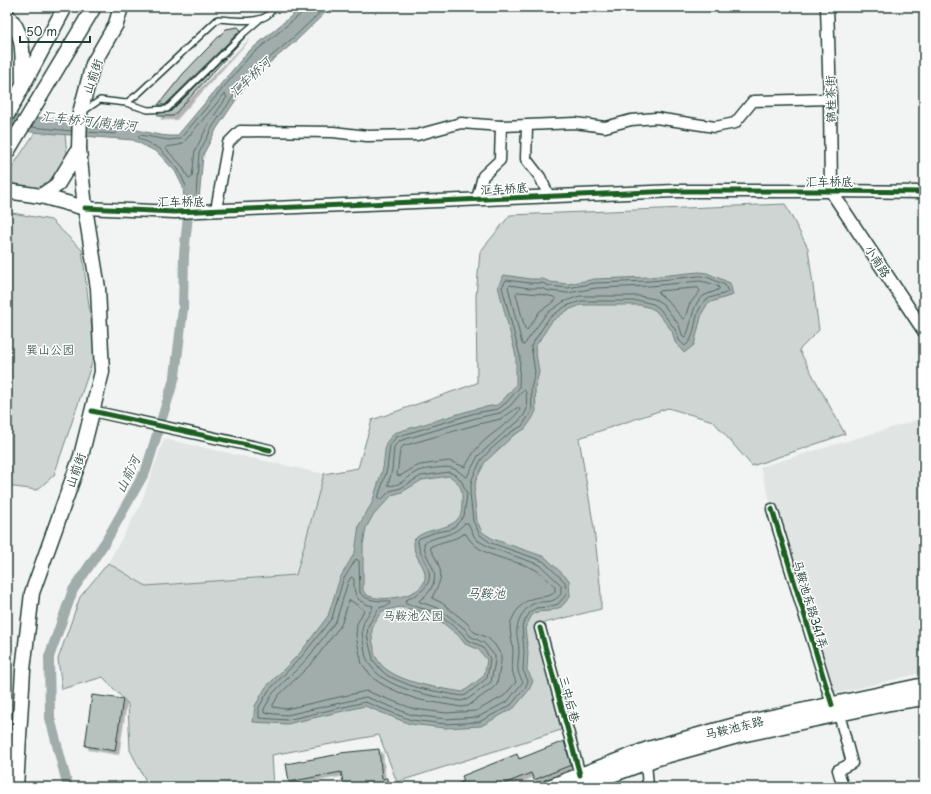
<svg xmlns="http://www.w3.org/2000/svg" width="931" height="794" font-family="'Playpen Sans','LXGW WenKai TC',sans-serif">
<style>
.built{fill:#e0e4e3}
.green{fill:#ced5d3;stroke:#768984}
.water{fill:#a1adaa;stroke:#6d807b;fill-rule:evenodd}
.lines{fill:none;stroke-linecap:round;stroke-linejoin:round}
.shore{stroke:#536a63;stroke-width:1}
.canal{stroke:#a1adaa;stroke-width:10}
.building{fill:#b7c1bd;stroke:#1f3d34;filter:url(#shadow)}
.service-casing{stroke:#1f3d34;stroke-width:8}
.minor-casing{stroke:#1f3d34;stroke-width:13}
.tertiary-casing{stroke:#1f3d34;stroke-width:15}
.secondary-casing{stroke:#1f3d34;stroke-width:17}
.service{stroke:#fff;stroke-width:5}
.minor{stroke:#fff;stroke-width:10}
.tertiary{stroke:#fff;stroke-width:12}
.secondary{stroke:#fff;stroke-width:14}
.cycleway-casing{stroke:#fff;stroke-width:8}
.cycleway{stroke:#1b5e20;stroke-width:5}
.labels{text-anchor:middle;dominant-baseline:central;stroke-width:3;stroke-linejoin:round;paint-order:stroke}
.street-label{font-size:12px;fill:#1f3d34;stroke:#fff}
.park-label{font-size:12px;fill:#425b54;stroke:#fff}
.water-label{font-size:13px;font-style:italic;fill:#465f57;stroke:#fff}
</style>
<defs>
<filter id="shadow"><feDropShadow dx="3.5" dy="3.5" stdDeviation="0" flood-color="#0004"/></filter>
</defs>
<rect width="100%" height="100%" fill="#f2f3f3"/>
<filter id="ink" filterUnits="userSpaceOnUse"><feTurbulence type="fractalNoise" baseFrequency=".025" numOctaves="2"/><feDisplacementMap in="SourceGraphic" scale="8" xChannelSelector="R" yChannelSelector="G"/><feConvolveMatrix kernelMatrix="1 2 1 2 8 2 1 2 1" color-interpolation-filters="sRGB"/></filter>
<g filter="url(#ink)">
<!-- built -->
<g class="built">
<path d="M924,418V672L830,695L760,467Z"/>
<path d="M164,439L324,474L296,575L146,586L108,563L140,506Z"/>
</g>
<!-- green -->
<g class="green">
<path d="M36,131L65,134L68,163L44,191L7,187V175Z"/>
<path d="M785,204L808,248L819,330L799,350L845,434L752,466L713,421L668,408L579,438L594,528L601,594V609L536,625L561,730L397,782L379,735L272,755L274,787H149L130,750L128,704L103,677L62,689L58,659L80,597L108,563L146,586L296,575L324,474L358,468L372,420L477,383L476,296L480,252L510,215Z"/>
<path d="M7,212L51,220L82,250L95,354L54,475L37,490L7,486Z"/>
</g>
<!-- water -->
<g class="water">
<path d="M302,7H331L297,40L250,79L217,128L203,155L199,200L184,199L183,187L175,171L157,152L133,140L7,130V115C46,118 84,121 123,127C141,130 159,137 177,136L247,53Z"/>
<path d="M699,272L707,273L730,283L733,295L708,303L702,313L694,345L684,353L675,342L672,331L656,311L651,308L640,305H581L568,310L552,321L535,347L539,372L535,389L536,411L532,419L525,429L514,435L485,462L476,480L474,493L477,521L482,532L493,539L545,557L569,580L570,597L561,607L549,611L537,612L532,615L525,628L528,652L527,670L533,681L529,690L514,708L481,726L445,728L410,724L365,706L287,724L253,722L255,706L266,687L300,653L328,616L340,578L355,552L359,525L372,503L383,468L386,443L394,433L475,409L497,405L503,400L516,385V356L498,286L504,275L530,279H543L550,282L568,284L595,279L650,277ZM449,476C458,481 463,488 462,498C462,503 462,510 461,514C453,532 426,526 414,540C414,544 414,548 415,552C418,561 426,567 425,578C424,597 380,603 367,595C365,594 364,592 363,590V545L366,528L372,517L392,495L402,492L422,480ZM400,607L433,615L458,635L465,644L478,649L487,660L484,676L463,692C439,688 387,682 376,657C374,655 374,651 374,648C370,628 371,628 382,611Z"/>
</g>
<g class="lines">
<!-- shore -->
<g class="shore">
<path d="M305,7L302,13L250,56L180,139L168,140L140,135L138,136L139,138L160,149L178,169L186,186L188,195L194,196L196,194L199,153L213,126L247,77L294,37L326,7"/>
<path d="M225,94L227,97L209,123L195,151L192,177L189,179L182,166L166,149V147L179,145L183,143Z"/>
<path d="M31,127L72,131"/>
<path d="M87,132L116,134L118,132L116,130L88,126"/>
<path d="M700,276L707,277L725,285L728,292C721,296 710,296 705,301C692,313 698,337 685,346L679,340L675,329L659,308L653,304L641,301H581L566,306L549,318L531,346L535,372L531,389L532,411L522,426L511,432L490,450L481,460L472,479L470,493L473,521L480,535L491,543L543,561L565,582L566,595L558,604L549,607L536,608L530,612L522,626L524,652L523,670L528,681L525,688L511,705L479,722L446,724L411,720L365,702L287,720L259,718V707L269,690L303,655L332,618L343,580L356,559L359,561L360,593C367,601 378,601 389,601L390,603L389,605L379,608L368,626L367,635L373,660L382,671L388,676L409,685L423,689L462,696L466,695L487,678L490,659L486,652L481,646L467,640L461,632L435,612L406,604L405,602L406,600C420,593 434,586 428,567C424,557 418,552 418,540L420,538L436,532L449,530L455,526L464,516L467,494L462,482L457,476L449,472L421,476L401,488L390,491L381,500L378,498L387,469L390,445L396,437L475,413L498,409L506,403L519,388L520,356L502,287L506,280L530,283H542L550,286L568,288L595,283L650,281Z"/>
<path d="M700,281C707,282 713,284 719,287V289C714,293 707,293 702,297C690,307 693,325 685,338L683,337L679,325L663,304L655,299L640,296H580L563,302L546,314L524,345L522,344L508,287L510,285L529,288H541L549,291L568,293L596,288L650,286Z"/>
<path d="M698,288L700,291L689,305L685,318L683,319L667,300L658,293L660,291Z"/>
<path d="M518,292L540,294L554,297L556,299L555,301L540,311L527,330L525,329L516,294Z"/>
<path d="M524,390L526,392L527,409L524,415L518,422L508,429L478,456L467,477H465C461,473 458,470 452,468C447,466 424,469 418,471C408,476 399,488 388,485L392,470L394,447L399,441L476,418L500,413L510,406Z"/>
<path d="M517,408H519L520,410C513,420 494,432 484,441C475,449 471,457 465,467L449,461L420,465L415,467L400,476L397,475L400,450L403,446L478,424L501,419Z"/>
<path d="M465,523H468L474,536L477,540L489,547L540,565L561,585V594C551,606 544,599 533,604C527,607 525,610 522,615C513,632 518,634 519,651C519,658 517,664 518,670C518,674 521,678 523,682L508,701L478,717L446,719L412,715L366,697L287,715L264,713V709L273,693L307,659L336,621L348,582L351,577L354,579C354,588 353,598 364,603C367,605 370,605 373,606C371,613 364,618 363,625C361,632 363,639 364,646C365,651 365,657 368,661C381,690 434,696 461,701L468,699L491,682L495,661V656L484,643L470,636L464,628L438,608L420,602L419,601C421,598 425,597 428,593C445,570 424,563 424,543C439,534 452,538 465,523Z"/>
<path d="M464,534H466C479,559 514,558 536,570C543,574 550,582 555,587V592C548,599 537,595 529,600C520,604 511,617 510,627C510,635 513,643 513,651C513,665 510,668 516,682L504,696L476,711L446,713L414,709L366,691L286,709L273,707V705L278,696L312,663L341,625L349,601L350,600L364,610L357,624L356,636L362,664L374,679L385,686L405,695L420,700L461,707L468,706L492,689L497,684L501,662V655L495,645L488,638L474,632L467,623L442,603L432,598C438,584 445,578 437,561C435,556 431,552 430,547C441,541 453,541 464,534Z"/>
</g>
<!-- canal -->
<path class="canal" d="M68,787L50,718L49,657L73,590L106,541L146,470L175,376L183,309L184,254L191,187"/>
</g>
<!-- building -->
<g class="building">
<path d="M238,27L241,30L165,105H158L183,74L226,29Z"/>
<path d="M246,36L173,116H158V113L170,112Z"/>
<path d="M92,695L123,699L115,751L85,746Z"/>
<path d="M564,741L571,765L534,780L531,773L496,787H451L464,781L462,776L517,754L519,759Z"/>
<path d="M379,749L382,779L387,778L388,787H344L341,772L289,782L286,764L340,754V753Z"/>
</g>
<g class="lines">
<defs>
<g id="service">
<path d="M126,103L148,110L167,109L244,33L259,20"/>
<path d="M84,111L100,100L126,103L138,94L218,19C234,20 268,26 273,7"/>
</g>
<g id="minor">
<path d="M527,126L526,159L540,177L549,196"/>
<path d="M477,199L483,176L500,160L501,126"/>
<path d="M216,210L228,143L240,131L333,132L367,136L417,135L461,123L501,126L575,123L605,127L631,120L656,118L715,127L735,123L753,101L830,99"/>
<path d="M92,411L270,450"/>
<path d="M772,509L832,705"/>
<path d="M540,628L580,775"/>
<path d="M839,714L852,763L838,770L843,787"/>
<path d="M646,762L648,787"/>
</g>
<g id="tertiary">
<path d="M827,7L830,99L831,191L924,331"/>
<path d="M85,208L175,212L675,191H831L924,192"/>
</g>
<g id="secondary">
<path d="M7,15C26,35 22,56 23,82"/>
<path d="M7,115L65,7"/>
<path d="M7,152L94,7"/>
<path d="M7,191L41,196L85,208"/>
<path d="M41,196L57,185L79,149"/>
<path d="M16,787L23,670L32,593L81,456L102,372L98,288L85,208L79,149L80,113L93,64L116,24L121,7"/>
<path d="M549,787L648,749L739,724L924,685"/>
<path d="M579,787L658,758L741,735L890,703L924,698"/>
</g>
</defs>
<!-- service casing -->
<use href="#service" class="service-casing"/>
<!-- minor casing -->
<use href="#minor" class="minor-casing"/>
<!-- tertiary casing -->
<use href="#tertiary" class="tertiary-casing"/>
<!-- secondary casing -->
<use href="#secondary" class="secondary-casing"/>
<!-- service -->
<use href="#service" class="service"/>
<!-- minor -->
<use href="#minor" class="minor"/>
<!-- tertiary -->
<use href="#tertiary" class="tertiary"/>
<!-- secondary -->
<use href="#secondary" class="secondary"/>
<defs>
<g id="cycleway">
<path d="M85,208L175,212L675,191H831L924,192"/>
<path d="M92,411L270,450"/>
<path d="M772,509L832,705"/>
<path d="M540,628L580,775"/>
</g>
</defs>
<!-- cycleway casing -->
<use href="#cycleway" class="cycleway-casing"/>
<!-- cycleway -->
<use href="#cycleway" class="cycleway"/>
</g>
</g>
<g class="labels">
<!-- street labels -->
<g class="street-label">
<text transform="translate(92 76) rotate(-71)">山前街</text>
<text transform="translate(830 99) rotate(-91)">锦桂茶街</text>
<text x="829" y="181">汇车桥底</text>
<text transform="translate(504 188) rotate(-3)">汇车桥底</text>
<text x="181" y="201">汇车桥底</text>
<text transform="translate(878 261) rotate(57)">小南路</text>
<text transform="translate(75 470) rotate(-71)">山前街</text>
<text transform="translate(811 604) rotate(73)">马鞍池东路341弄</text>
<text transform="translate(570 699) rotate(75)">三中后巷</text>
<text transform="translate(734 727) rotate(-14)">马鞍池东路</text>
</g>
<!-- park labels -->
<g class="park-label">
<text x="50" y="349">巽山公园</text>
<text x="413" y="615">马鞍池公园</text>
</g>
<!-- water labels -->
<g class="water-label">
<text transform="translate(249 77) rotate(-43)">汇车桥河</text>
<text transform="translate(89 120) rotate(6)">汇车桥河/南塘河</text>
<text transform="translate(127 474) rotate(-64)">山前河</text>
<text x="486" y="592">马鞍池</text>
</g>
</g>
<!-- margin -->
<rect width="931" height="794" fill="none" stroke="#fff" stroke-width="24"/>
<rect x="12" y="12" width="907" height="770" fill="none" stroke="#1f3d34" stroke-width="1.5" filter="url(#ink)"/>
<!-- scale -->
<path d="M20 36v6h70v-6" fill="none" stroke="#1f3d34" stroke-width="2"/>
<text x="26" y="36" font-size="12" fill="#1f3d34" stroke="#ffffff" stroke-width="3" paint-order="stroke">50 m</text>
</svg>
